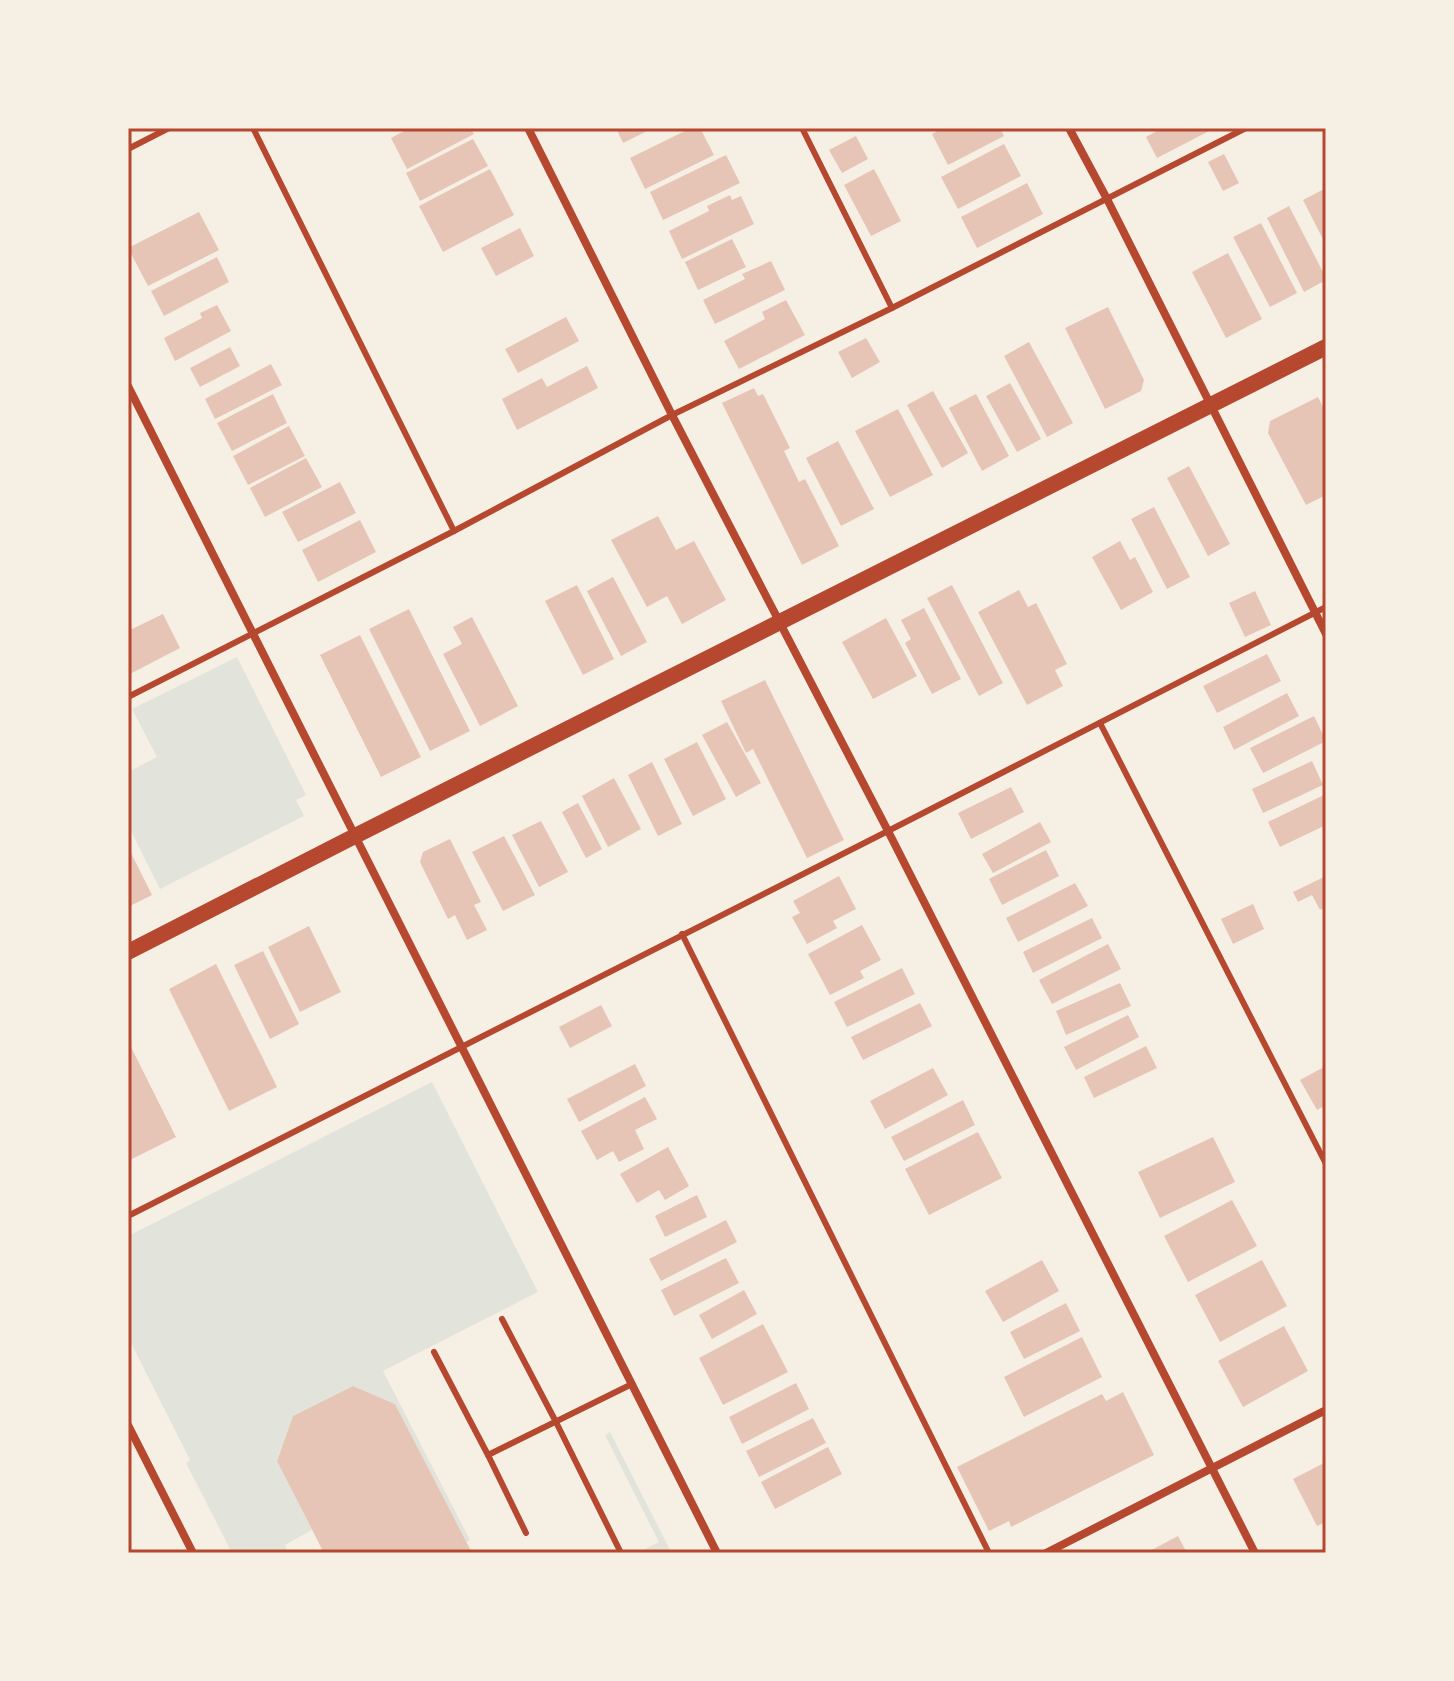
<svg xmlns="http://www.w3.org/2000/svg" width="1454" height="1681" font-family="'Alegreya Sans',sans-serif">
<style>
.green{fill:#e2e4dc}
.building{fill:#e6c5b7}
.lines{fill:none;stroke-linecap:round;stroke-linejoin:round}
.service{stroke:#b5482f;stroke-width:6}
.minor{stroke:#b5482f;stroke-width:8}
.secondary{stroke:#b5482f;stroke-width:16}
.neatline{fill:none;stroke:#b5482f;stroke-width:3}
</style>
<rect width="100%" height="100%" fill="#f6efe4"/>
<!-- green -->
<g class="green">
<path d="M237,657L306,795L296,800L304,816L160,889L128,825V772L157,757L132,709Z"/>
<path d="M432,1082L538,1292L383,1371L470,1540L466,1543L395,1404L353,1386L293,1416L277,1460L312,1530L285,1545L288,1552L286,1553H232L186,1463L190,1460L128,1337V1236Z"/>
<path d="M610,1432L669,1548L671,1553H637L659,1542L605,1435Z"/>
</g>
<!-- building -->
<g class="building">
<path d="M410,128H470L474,134L407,169L391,138Z"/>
<path d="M616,128H653L623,143Z"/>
<path d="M691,128H700L714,155L645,189L630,158Z"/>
<path d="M943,128H1000L1004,136L948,165L932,134Z"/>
<path d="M1162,128H1215L1157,158L1146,137Z"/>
<path d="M856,136L868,159L842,173L829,150Z"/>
<path d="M473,139L488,166L420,201L406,173Z"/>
<path d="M1004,144L1021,176L958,209L941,177Z"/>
<path d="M1224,154L1239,183L1223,191L1208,162Z"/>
<path d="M726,155L740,183L663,220L650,192Z"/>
<path d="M490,169L514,215L443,252L419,206Z"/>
<path d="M874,169L901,221L871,236L844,185Z"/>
<path d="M1027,183L1043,214L977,248L961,217Z"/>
<path d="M1326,188V245L1303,200Z"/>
<path d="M730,195L732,200L741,196L754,224L682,259L669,231L709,211L707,206Z"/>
<path d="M1289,206L1326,278V280L1304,292L1267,218Z"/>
<path d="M199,212L219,250L148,286L128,248Z"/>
<path d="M1261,223L1297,293L1270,307L1233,237Z"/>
<path d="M520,228L534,256L496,276L481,248Z"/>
<path d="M732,239L746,267L698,290L685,262Z"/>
<path d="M1228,253L1262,319L1226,338L1192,272Z"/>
<path d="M217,257L229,282L164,316L151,291Z"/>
<path d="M771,261L785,290L715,324L703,300L745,279L742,274Z"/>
<path d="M786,300L805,335L739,369L724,341L765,319L762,312Z"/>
<path d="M217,305L231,331L175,361L164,338L202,318L200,313Z"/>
<path d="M1108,307L1144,380L1141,391L1105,409L1065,328Z"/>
<path d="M566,317L579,341L518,373L505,349Z"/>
<path d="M866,338L880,362L852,378L838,352Z"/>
<path d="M1029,342L1073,423L1047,437L1004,356Z"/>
<path d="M230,347L240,366L200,387L190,368Z"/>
<path d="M271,364L282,385L215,419L205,399Z"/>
<path d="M587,366L598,388L517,430L502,399L542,378L547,387Z"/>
<path d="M1010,383L1041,439L1017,452L986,396Z"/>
<path d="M754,388L758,396L763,394L790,448L784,451L799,482L805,479L839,546L802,565L722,403Z"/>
<path d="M933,391L968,453L942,468L907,405Z"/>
<path d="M273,394L287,423L232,451L217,423Z"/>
<path d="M976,394L1009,456L982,471L949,408Z"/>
<path d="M1318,397L1326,413V495L1306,505L1268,433L1270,421Z"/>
<path d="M898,409L933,475L890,497L855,431Z"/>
<path d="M289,426L305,456L248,485L233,456Z"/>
<path d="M838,441L874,509L841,526L806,458Z"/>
<path d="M306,458L322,487L265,517L250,488Z"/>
<path d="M1189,466L1230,544L1208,556L1167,478Z"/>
<path d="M340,482L356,513L298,542L282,512Z"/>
<path d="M1154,507L1190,577L1167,589L1131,519Z"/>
<path d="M658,516L676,550L694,541L726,600L682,624L667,596L647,607L611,540Z"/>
<path d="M360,520L376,552L318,582L302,550Z"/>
<path d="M1120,541L1130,560L1135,557L1153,592L1121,610L1092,557Z"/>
<path d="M613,577L647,642L621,656L587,591Z"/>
<path d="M577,585L614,659L583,675L545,601Z"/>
<path d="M952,585L1003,683L979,696L927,598Z"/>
<path d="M1019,590L1028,607L1036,603L1067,664L1055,670L1063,686L1027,705L978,612Z"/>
<path d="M1255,591L1271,625L1245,637L1229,603Z"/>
<path d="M924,608L961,679L932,694L905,643L911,639L901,620Z"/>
<path d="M409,609L470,731L430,751L369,629Z"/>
<path d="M163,614L180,648L128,675V631Z"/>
<path d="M472,617L518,706L480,726L443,654L462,644L453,627Z"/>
<path d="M886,618L917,676L873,699L842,642Z"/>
<path d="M360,635L421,757L381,777L320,655Z"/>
<path d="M1267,654L1281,681L1217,713L1203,686Z"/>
<path d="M765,680L844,840L807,858L753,749L746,753L721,701Z"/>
<path d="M1287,693L1299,716L1234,750L1223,727Z"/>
<path d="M1314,716L1326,741L1263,773L1250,748Z"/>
<path d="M727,722L761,783L736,797L702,735Z"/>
<path d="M697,742L726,799L693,816L664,759Z"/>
<path d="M1312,761L1323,785L1263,813L1252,789Z"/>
<path d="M652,762L682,824L658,836L628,775Z"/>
<path d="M614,778L641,829L608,847L582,796Z"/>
<path d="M1011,787L1024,812L971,839L958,813Z"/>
<path d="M1326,794V825L1280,847L1268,822Z"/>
<path d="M578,803L602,849L586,858L562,812Z"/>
<path d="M541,821L568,872L539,887L512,835Z"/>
<path d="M1040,822L1051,842L993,873L982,854Z"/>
<path d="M504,836L535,895L503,911L472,852Z"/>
<path d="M450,839L481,902L474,905L487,930L467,940L455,915L448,919L420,862L423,852Z"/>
<path d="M128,847L152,895L128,907Z"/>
<path d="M1046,850L1059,876L1002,905L989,879Z"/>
<path d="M839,876L856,909L833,921L837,928L807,944L792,917L800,913L793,901Z"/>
<path d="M1326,876V907L1320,910L1312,895L1298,902L1293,892Z"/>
<path d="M1075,883L1088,906L1018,942L1006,918Z"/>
<path d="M1253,904L1264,929L1233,944L1221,919Z"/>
<path d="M1092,918L1102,938L1033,973L1023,952Z"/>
<path d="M862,925L881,960L860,971L864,978L830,995L808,954Z"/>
<path d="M309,926L341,992L300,1012L268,947Z"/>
<path d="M1108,944L1121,969L1052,1004L1039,980Z"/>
<path d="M263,951L299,1024L270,1039L234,965Z"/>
<path d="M216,964L277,1087L229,1111L169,989Z"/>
<path d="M902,968L915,994L847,1027L834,1002Z"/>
<path d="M1120,983L1131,1006L1066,1035L1056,1011Z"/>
<path d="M920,1003L932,1026L863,1060L851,1037Z"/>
<path d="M601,1005L612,1026L570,1048L559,1027Z"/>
<path d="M1128,1015L1139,1037L1076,1070L1064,1047Z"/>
<path d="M128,1041L176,1137L128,1161Z"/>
<path d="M1146,1046L1157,1068L1094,1098L1084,1077Z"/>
<path d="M635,1064L646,1086L579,1122L567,1099Z"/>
<path d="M1326,1066V1105L1317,1110L1300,1080Z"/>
<path d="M933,1068L948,1095L885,1129L870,1101Z"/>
<path d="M645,1097L657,1119L635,1130L644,1149L619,1162L613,1151L597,1160L581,1131Z"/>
<path d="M963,1100L975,1125L904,1161L891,1137Z"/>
<path d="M978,1132L1002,1178L929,1215L905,1169Z"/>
<path d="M1213,1137L1235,1182L1160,1218L1138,1172Z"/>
<path d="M668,1147L689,1186L665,1200L659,1190L637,1203L620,1174Z"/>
<path d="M697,1195L707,1217L665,1237L655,1216Z"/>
<path d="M1232,1200L1257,1246L1188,1282L1164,1236Z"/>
<path d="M726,1220L737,1242L661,1281L649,1259Z"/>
<path d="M726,1258L739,1283L674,1316L661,1290Z"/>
<path d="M1042,1260L1059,1291L1003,1322L985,1291Z"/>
<path d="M1262,1260L1287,1306L1220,1342L1195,1295Z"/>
<path d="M744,1290L757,1314L712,1339L699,1315Z"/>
<path d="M1066,1303L1080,1331L1024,1359L1010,1332Z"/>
<path d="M763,1324L788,1372L723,1405L699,1358Z"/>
<path d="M1284,1326L1308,1371L1243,1407L1218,1361Z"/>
<path d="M1082,1337L1102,1377L1024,1417L1004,1377Z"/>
<path d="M796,1383L809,1409L742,1444L729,1417Z"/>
<path d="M353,1386L395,1404L472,1553H324L277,1461L293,1416Z"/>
<path d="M1123,1392L1154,1455L1011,1527L1009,1521L989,1531L957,1467L1102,1394L1106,1401Z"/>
<path d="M813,1418L826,1443L759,1477L746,1451Z"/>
<path d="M828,1447L842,1474L775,1509L761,1482Z"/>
<path d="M1326,1462V1522L1317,1526L1293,1479Z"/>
<path d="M1178,1536L1187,1553H1146Z"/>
</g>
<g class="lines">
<!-- service -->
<g class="service">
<path d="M253,128L454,531"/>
<path d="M802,128L892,308"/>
<path d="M128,149L169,128"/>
<path d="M128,697L454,531L672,415L892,308L1246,128"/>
<path d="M1100,723L1326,1164"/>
<path d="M682,934L989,1553"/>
<path d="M128,1216L888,831L1326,607"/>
<path d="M502,1319L556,1422L621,1553"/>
<path d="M434,1352L488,1455L632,1384"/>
<path d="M488,1455L526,1533"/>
</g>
<!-- minor -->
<g class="minor">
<path d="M528,128L672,415L888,831L1255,1553"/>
<path d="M1069,128L1107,199L1326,634"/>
<path d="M128,386L717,1553"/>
<path d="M128,1425L193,1553"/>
<path d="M1046,1553L1326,1410"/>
</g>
<!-- secondary -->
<path class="secondary" d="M128,952L355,836L1326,347"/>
</g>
<!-- border -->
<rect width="1454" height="1681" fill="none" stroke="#f6efe4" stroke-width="260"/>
<rect x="130" y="130" width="1194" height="1421" class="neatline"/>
</svg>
